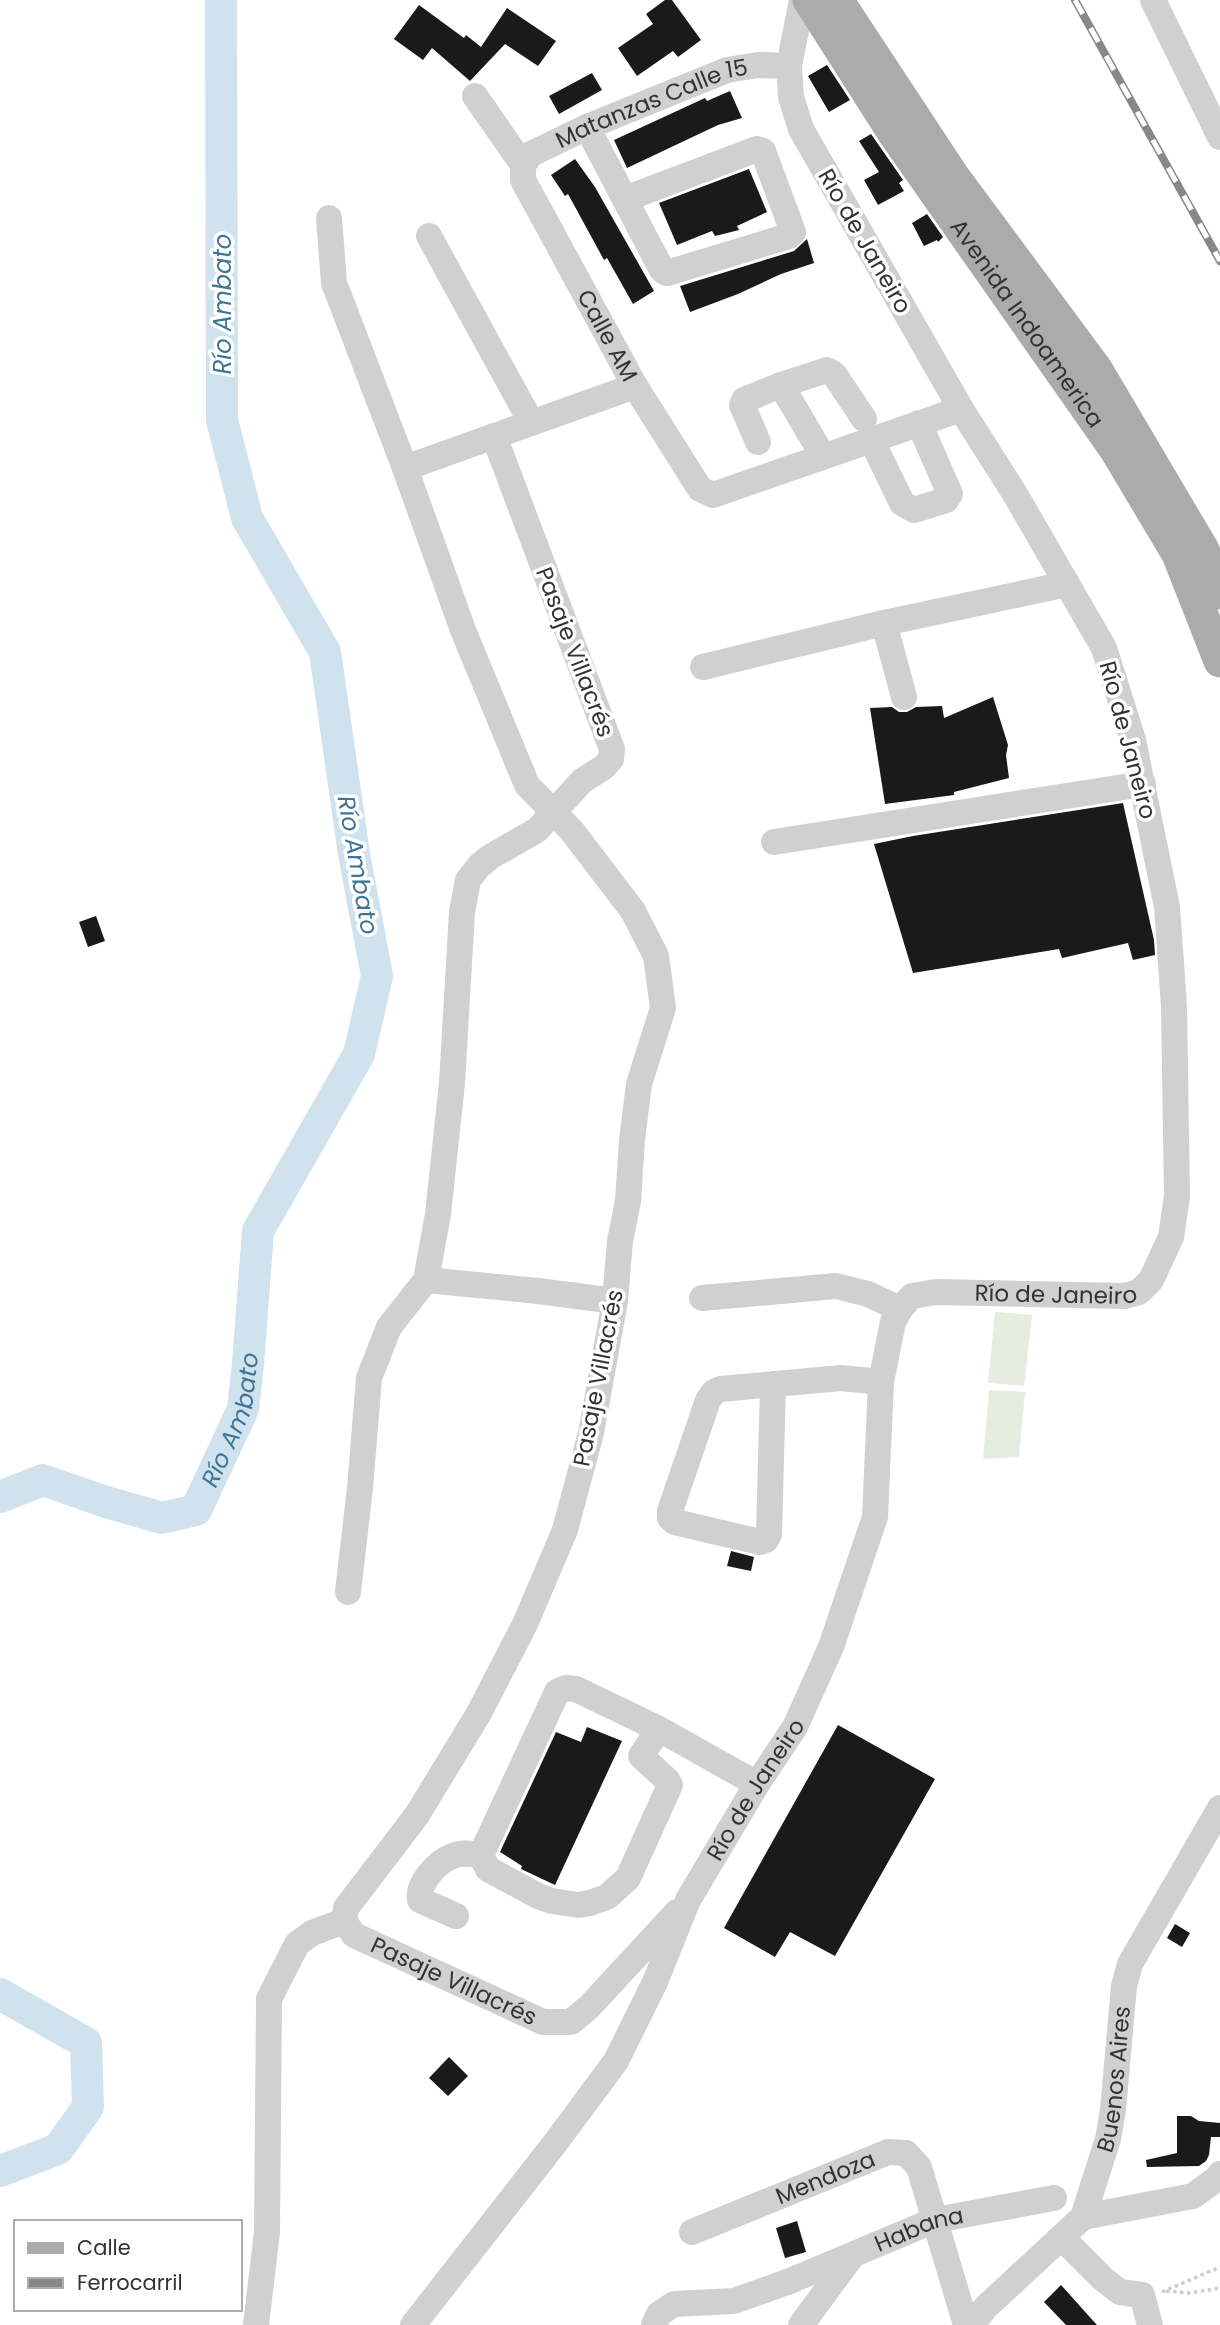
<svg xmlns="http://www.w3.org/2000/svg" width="1220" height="2325" font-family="Poppins,sans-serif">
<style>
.green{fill:#e6ecdf}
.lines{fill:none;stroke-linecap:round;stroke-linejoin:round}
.river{stroke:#cfe2ee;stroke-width:32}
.building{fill:#1a1a1a}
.path{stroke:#cdcdcd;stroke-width:3.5;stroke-dasharray:3.5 3.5;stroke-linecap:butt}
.minor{stroke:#d0d0d0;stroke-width:26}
.major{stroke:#ababab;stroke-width:33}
.rail-casing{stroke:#888;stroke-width:8}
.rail{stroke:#fff;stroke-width:5;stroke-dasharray:16;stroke-linecap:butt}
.labels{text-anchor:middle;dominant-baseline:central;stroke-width:7;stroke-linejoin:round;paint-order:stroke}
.street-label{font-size:23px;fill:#333;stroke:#fff}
.water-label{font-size:24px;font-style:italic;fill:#3f7597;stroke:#fff}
</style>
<rect width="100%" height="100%" fill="#fff"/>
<!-- green -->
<g class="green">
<path d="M995,1312L1032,1315L1024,1386L988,1383Z"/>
<path d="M989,1390L1025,1392L1019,1457L983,1459Z"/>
</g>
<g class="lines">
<!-- river -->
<g class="river">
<path id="s1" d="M0,1497L43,1480L106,1502L162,1518L196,1510L243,1409L248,1364L258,1231L359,1054L377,976L354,854L325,652L247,518L222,420L221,0"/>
<path d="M0,1994L86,2043L88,2107L58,2149L0,2171"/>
</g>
</g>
<!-- building -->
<g class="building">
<path d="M665,0H672L701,40L678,57L673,51L637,76L618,48L653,24L646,14Z"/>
<path d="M419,5L464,38L466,35L481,47L507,8L556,41L538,66L505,44L470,81L432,48L423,60L394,39Z"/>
<path d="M827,65L850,100L829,112L808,76Z"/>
<path d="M592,73L602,90L559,114L549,96Z"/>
<path d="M730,91L742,118L718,125L627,168L614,140L705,98L707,101Z"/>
<path d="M871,134L903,180L899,183L904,191L878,205L864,180L879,172L859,141Z"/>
<path d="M575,159L595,187L654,291L633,304L607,258L604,260L568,194L565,196L551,175Z"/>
<path d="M749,169L767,212L737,226L739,230L715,236L712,231L677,245L659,203Z"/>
<path d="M927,214L943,237L938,242L937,240L924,246L912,223Z"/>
<path d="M807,239L814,263L781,274L738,294L690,312L680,286L794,251Z"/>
<path d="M993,697L1008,745L1006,755L1009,778L954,792V795L885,804L870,708L892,707L899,712H907L916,707L942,706L944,718Z"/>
<path d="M1123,803L1154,940L1155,955L1133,960L1128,943L1062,958L1059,949L913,973L874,844L913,836Z"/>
<path d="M96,916L105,941L88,947L79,922Z"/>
<path d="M731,1551L754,1557L751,1571L727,1566Z"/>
<path d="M838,1725L935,1779L835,1956L790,1932L775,1957L724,1928Z"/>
<path d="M587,1727L622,1741L555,1885L521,1869L522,1866L500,1852L556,1732L581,1742Z"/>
<path d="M1175,1924L1190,1933L1182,1947L1167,1938Z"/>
<path d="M449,2057L468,2076L448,2096L429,2078Z"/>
<path d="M1177,2116H1191L1199,2121L1220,2123V2137H1211L1209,2155L1206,2161L1199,2166L1147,2167L1146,2160L1177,2153Z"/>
<path d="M797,2221L806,2252L785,2258L776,2228Z"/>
<path d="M1061,2285L1097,2325H1066L1044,2302Z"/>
</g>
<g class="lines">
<!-- path -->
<g class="path">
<path d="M1166,2291L1189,2293L1220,2288"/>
<path d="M1162,2292L1220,2267"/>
</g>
<!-- minor -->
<g class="minor">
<path d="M1153,0L1220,137"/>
<path d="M475,96L523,165"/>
<path d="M587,127L662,270L667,273L789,236L793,232L763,151L757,149L625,199"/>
<path id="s2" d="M523,165V180L635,386L700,489L713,495L961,409"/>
<path id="s3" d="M523,165L531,154L587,127L727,70L758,65L789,66"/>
<path id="s4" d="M329,218L334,283L405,468L463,630L527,785L572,831L633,911L656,956L663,1008L639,1084L632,1140L628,1201L620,1241L615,1301L591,1433L565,1530L525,1624L479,1713L417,1815L346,1908L344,1921L354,1935L543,2022H571L589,2007L677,1912"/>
<path d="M429,236L531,422"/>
<path d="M871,439L902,503L914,510L946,500L950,494L919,423"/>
<path d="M758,442L742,405L744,400L781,385"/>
<path d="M823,456L781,385L827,370L834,374L864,419"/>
<path d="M405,468L635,386"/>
<path d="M884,623L904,697"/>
<path d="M703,667L884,623L1067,584"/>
<path d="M774,842L1143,784"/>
<path d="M426,1280L538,1291L615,1301"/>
<path d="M702,1298L836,1286L868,1294L900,1309"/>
<path d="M773,1384L769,1534L766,1540L760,1542L675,1522L670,1518V1511L708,1400L714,1392L721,1389L841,1378L881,1382"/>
<path d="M348,1592L360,1488L369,1378L389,1327L426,1280L438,1214L452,1083L462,912L468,880L480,865L490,857L537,830L582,781L604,767L611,759L612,749L494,436"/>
<path d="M659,1729L641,1756L667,1780L670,1785L628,1878L607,1897L590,1903L578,1905L552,1901L538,1896L488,1869L481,1855L557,1692L566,1688L576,1689L659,1729L757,1784"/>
<path d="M456,1916L420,1900C417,1883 438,1861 453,1856C461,1852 472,1854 481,1855"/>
<path d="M1083,2217L1193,2196L1216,2179L1220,2174"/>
<path id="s5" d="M692,2232L888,2152L906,2153L919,2167L966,2325"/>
<path d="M1062,2238L1103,2279L1120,2292L1142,2295L1150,2325"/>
<path d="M256,2325L267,2232L269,1999L297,1944L312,1933L344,1921"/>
<path id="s6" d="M413,2325L556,2142L616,2061L655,1982L688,1900L757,1784L795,1727L831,1647L875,1517L881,1382L893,1322L900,1309L912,1296L936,1292L1125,1296L1139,1292L1151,1280L1171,1237L1177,1196L1174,1006L1167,907L1133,740L1104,648L1015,494L961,409L801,129L791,97L789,66L802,0"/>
<path id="s7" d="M654,2325L659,2314L674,2304L734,2301L790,2281L935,2220L1054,2198"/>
<path d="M801,2325L852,2256"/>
<path id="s8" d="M971,2325L986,2307L1083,2217L1108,2139L1113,2110L1124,1986L1130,1964L1220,1808"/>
</g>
<!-- major -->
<g class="major">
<path id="s9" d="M809,0L893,132L1116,450L1178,554L1220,661"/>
<path d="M837,0L953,176L1096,369L1203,550L1220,593"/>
</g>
<defs>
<path id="rail" d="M1075,0L1220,261"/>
</defs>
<!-- rail casing -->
<use href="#rail" class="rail-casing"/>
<!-- rail -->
<use href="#rail" class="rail"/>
</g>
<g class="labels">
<!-- street labels -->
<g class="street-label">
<text stroke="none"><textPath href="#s3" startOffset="145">Matanzas Calle 15</textPath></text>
<text transform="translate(865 241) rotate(60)">Río de Janeiro</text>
<text stroke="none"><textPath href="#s9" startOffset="390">Avenida Indoamerica</textPath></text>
<text stroke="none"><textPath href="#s2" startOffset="192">Calle AM</textPath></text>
<text transform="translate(575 652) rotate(69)">Pasaje Villacrés</text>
<text transform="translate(1128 740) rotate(75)">Río de Janeiro</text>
<text stroke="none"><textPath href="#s6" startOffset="1311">Río de Janeiro</textPath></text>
<text transform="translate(598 1378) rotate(-79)">Pasaje Villacrés</text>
<text stroke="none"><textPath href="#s6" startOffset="639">Río de Janeiro</textPath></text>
<text stroke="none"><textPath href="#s4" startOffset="1983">Pasaje Villacrés</textPath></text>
<text stroke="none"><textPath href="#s8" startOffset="298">Buenos Aires</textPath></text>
<text stroke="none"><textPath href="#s5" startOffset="144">Mendoza</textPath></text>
<text stroke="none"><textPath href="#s7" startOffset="289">Habana</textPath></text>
</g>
<!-- water labels -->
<g class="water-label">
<text transform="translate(222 304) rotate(-90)">Río Ambato</text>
<text transform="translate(358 865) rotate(80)">Río Ambato</text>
<text stroke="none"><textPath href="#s1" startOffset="304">Río Ambato</textPath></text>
</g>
</g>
<!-- legend -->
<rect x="14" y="2220" width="228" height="91" fill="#ffffff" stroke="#adadad" stroke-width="2"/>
<rect x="28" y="2243" width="35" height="10" fill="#ababab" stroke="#adadad" stroke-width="2"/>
<text x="77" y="2255" font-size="21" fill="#333333">Calle</text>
<rect x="28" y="2278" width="35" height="10" fill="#888888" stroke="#adadad" stroke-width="2"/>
<text x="77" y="2290" font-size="21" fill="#333333">Ferrocarril</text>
</svg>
